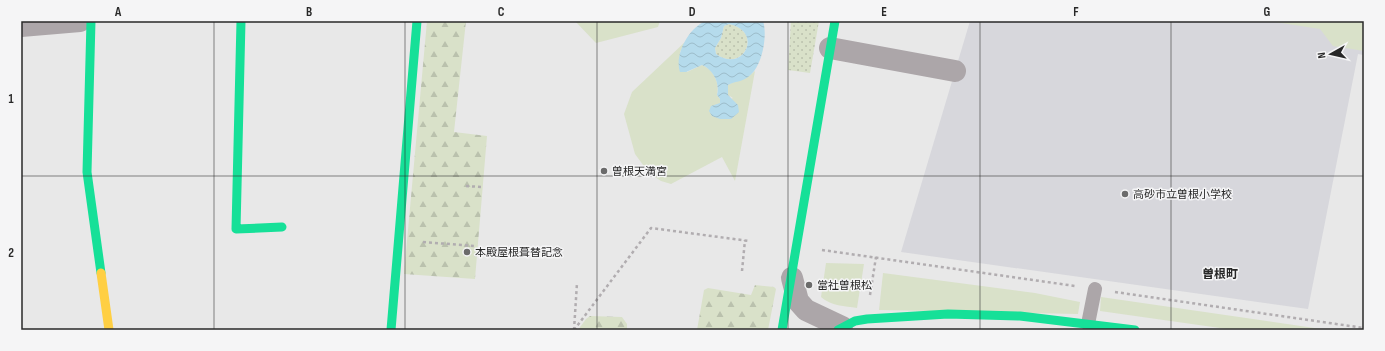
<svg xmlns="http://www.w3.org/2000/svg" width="1385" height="351" font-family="'Sofia Sans Condensed','Noto Sans JP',sans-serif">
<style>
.built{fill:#d7d7dc}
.grass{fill:url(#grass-dots)}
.forest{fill:url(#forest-firs)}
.garden{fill:#d9e1c9}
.water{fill:url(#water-waves);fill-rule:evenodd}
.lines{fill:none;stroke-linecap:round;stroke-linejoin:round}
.path{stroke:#b1adb0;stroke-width:2.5;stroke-dasharray:3 3;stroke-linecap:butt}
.lane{stroke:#aca6a9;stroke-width:14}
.street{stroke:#aca6a9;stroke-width:22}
.fast{stroke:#16e098;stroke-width:9}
.slow{stroke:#ffcf43;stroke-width:9}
.grid{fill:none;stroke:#282828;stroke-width:1;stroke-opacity:0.55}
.poi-dot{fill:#6b6b6b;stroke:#f5f5f6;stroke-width:1.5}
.labels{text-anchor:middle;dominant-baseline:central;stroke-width:3;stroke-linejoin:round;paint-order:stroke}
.poi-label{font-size:11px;fill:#282828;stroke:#f5f5f6;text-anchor:start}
.neighbourhood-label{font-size:12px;font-weight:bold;fill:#282828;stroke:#f5f5f6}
.neatline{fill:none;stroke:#282828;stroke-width:1.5}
.grid-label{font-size:13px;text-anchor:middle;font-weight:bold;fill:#282828}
</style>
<defs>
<pattern id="grass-dots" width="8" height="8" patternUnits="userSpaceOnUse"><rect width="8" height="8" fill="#d9e1c9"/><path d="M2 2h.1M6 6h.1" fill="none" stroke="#bac1ad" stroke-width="1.8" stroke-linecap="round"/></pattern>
<pattern id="forest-firs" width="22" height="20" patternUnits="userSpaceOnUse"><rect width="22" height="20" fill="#d9e1c9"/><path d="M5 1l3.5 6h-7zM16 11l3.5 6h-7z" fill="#bac1ad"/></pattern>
<pattern id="water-waves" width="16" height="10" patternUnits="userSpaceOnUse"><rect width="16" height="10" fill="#b5dbec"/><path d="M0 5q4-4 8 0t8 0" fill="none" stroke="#9cbcca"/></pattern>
</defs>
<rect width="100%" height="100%" fill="#e8e8e8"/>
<!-- built -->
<path class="built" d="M970,21H1364V55L1358,54L1308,309L901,252Z"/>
<!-- grass -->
<g class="grass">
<path d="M791,21H819L810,73L788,70Z"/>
<path d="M729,24C764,31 744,74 716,54L715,48L721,38L724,26Z"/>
</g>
<!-- forest -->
<g class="forest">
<path d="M427,21H466L454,132L487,136L475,279L404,274Z"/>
<path d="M755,285L774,287L776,289L768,330H697L704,290L708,288L751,295Z"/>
<path d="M590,316L622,317L627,324V330H578L586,319Z"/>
</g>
<!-- garden -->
<g class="garden">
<path d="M575,21H660L658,27L596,43Z"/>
<path d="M1269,21H1364V51L1333,46L1320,29Z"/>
<path d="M685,42L680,52L687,72L702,65C714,70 720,83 717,95L720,99V103L733,98L728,95V85C738,79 745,80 755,71L735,181L722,157L671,184L661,181L649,173L635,154L624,114L632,92Z"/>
<path d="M826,263L864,264L857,308C845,306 831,306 821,297Z"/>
<path d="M883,273L1035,293L1080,302L1078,314L879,310Z"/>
<path d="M1101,297L1328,330H1234L1100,311Z"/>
</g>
<!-- water -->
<path class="water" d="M706,21H763C768,36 762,68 748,77C742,82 735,81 728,85V95L738,105L739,112L731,119H720L712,116L709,111L711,106L720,103V99L717,95C720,84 714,70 702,65L686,72H680C674,55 689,27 706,21ZM729,24C764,31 744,74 716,54L715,48L721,38L724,26Z"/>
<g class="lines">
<!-- path -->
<g class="path">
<path d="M466,186L481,187"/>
<path d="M423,242L475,246"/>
<path d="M822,250L1075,286"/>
<path d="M742,271L745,240"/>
<path d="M1115,292L1364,328"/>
<path d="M870,295L876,257"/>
<path d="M574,330L651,228L749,241"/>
<path d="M574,330L577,283"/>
</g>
<!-- lane -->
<path class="lane" d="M1088,324L1095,289"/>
<!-- street -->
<g class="street">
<path d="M21,26L80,21"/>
<path d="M830,48L955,71"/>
<path d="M792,278L798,301L806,310L842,327"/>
</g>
<!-- fast -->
<g class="fast">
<path d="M91,21L87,172L101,273"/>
<path d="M241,21L236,229L282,227"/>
<path d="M391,330L417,21"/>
<path d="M782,330L835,21"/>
<path d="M838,330L855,321L867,319L948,314L1020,316L1135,330"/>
</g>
<!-- slow -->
<path class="slow" d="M101,273L109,330"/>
</g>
<!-- grid -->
<path class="grid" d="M214,21V330M405,21V330M597,21V330M788,21V330M980,21V330M1171,21V330M21,176H1364"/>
<!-- markers -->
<g class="poi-dot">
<circle cx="604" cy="171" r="4"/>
<circle cx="1125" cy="194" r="4"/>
<circle cx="467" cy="252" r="4"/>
<circle cx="809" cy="285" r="4"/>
</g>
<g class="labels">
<!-- poi labels -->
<g class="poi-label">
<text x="612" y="171">曽根天満宮</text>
<text x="1133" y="194">高砂市立曽根小学校</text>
<text x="475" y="252">本殿屋根葺替記念</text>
<text x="817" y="285">當社曽根松</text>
</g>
<!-- neighbourhood labels -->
<g class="neighbourhood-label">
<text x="1220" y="274">曽根町</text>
</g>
</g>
<!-- border -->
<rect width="1385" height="351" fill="none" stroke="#f5f5f6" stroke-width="44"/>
<!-- north arrow -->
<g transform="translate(1331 54) rotate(262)" stroke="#f5f5f6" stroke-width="3" paint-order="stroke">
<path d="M0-3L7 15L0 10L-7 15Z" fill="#282828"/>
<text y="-6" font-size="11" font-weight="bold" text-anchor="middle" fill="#282828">N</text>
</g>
<rect x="22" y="22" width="1341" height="307" class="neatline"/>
<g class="grid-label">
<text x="118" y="16">A</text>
<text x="309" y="16">B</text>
<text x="501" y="16">C</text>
<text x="692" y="16">D</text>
<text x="884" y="16">E</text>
<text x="1076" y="16">F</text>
<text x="1267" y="16">G</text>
<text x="11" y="103">1</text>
<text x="11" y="257">2</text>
</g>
</svg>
